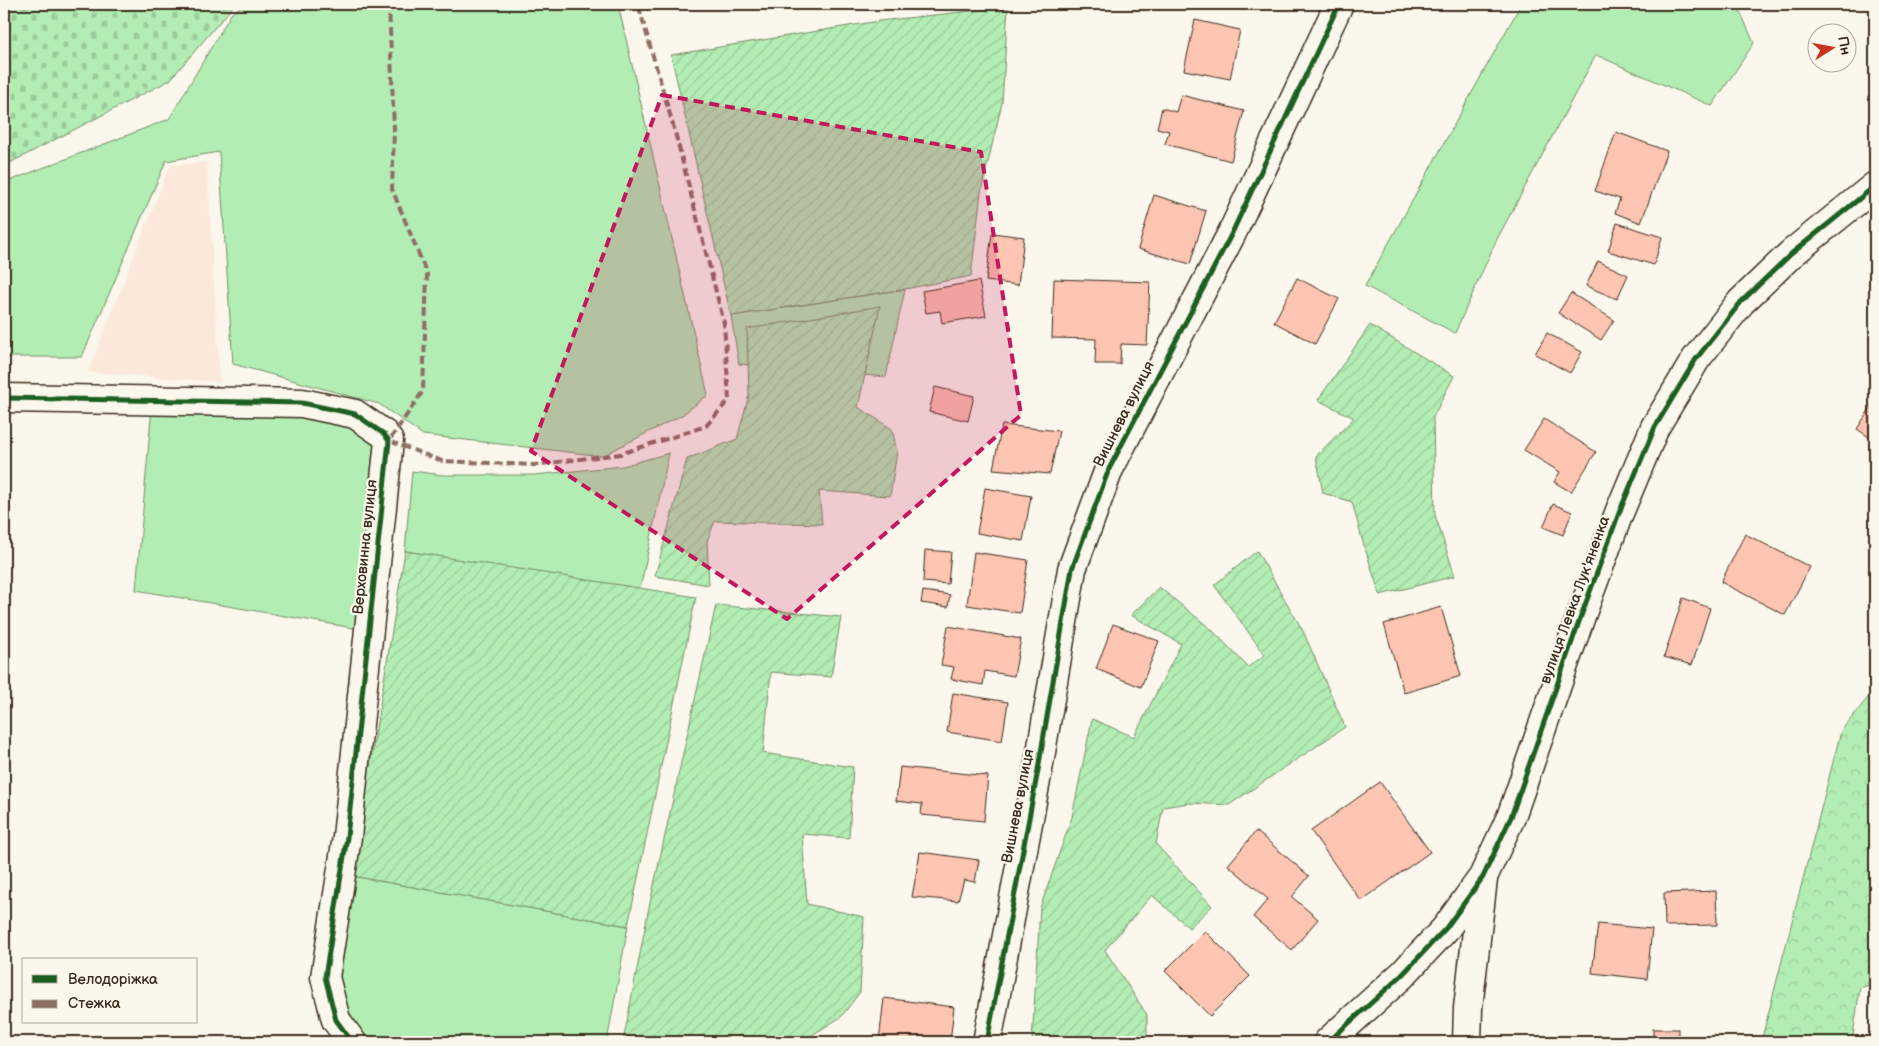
<svg xmlns="http://www.w3.org/2000/svg" width="1879" height="1046" font-family="'Balsamiq Sans',sans-serif">
<style>
.built{fill:#fce8db}
.grass{fill:#b2edb3;stroke:#768c68}
.forest{fill:url(#forest-crowns);stroke:#768c68}
.cemetery{fill:url(#cemetery-stones);stroke:#768c68}
.garden{fill:url(#garden-furrows);stroke:#768c68}
.building{fill:#fdc5b2;stroke:#3b2a1e}
.lines{fill:none;stroke-linecap:round;stroke-linejoin:round}
.minor-casing{stroke:#3b2a1e;stroke-width:31}
.minor{stroke:#fbf7ec;stroke-width:28}
.quiet{stroke:#8d6e63;stroke-width:4;stroke-dasharray:8 4;stroke-linecap:butt}
.cycleway-casing{stroke:#fbf7ec;stroke-width:8}
.cycleway{stroke:#1b5e20;stroke-width:5}
.marked{fill:#c2185b;fill-opacity:0.2;stroke:#c2185b;stroke-width:4;stroke-dasharray:10 6;stroke-linejoin:round}
.labels{text-anchor:middle;dominant-baseline:central;stroke-width:4.5;stroke-linejoin:round;paint-order:stroke}
.street-label{font-size:15px;fill:#3b2a1e;stroke:#fbf7ec}
</style>
<defs>
<pattern id="forest-crowns" width="20" height="18" patternUnits="userSpaceOnUse" patternTransform="scale(1.25)"><rect width="20" height="18" fill="#b2edb3"/><path d="M2 6a3 3 0 1 1 6 0M12 15a3 3 0 1 1 6 0" fill="none" stroke="#9acb9a"/></pattern>
<pattern id="cemetery-stones" width="16" height="16" patternUnits="userSpaceOnUse" patternTransform="scale(1.25)"><rect width="16" height="16" fill="#b2edb3"/><path d="M2 7V4a2 2 0 0 1 4 0v3zM10 15v-3a2 2 0 0 1 4 0v3z" fill="#9acb9a"/></pattern>
<pattern id="garden-furrows" width="10" height="10" patternUnits="userSpaceOnUse" patternTransform="scale(1.25)"><rect width="10" height="10" fill="#b2edb3"/><path d="M-1 1l2-2M0 10L10 0M9 11l2-2" fill="none" stroke="#9acb9a"/></pattern>
</defs>
<rect width="100%" height="100%" fill="#fbf7ec"/>
<filter id="ink" filterUnits="userSpaceOnUse"><feTurbulence type="fractalNoise" baseFrequency=".02" numOctaves="2"/><feDisplacementMap in="SourceGraphic" scale="10" xChannelSelector="R" yChannelSelector="G"/><feConvolveMatrix kernelMatrix="1 2 1 2 8 2 1 2 1" color-interpolation-filters="sRGB"/></filter>
<g filter="url(#ink)">
<!-- built -->
<path class="built" d="M207,162L220,382L88,372L170,165Z"/>
<!-- grass -->
<g class="grass">
<path d="M244,4H618L708,395L682,415L602,456L423,435L379,404L233,364L219,152L166,161L82,357H4V183L169,119L231,14Z"/>
<path d="M1521,4H1737L1754,43L1712,106L1596,55L1496,241L1455,333L1365,286Z"/>
<path d="M905,289L886,377L739,364L731,316Z"/>
<path d="M152,406L300,413L353,424L373,441L378,462L359,629L136,590Z"/>
<path d="M669,453L640,589L405,551L412,471L443,475H534L623,466Z"/>
<path d="M352,876L628,926L607,1042H365L345,1004L337,980Z"/>
</g>
<!-- forest -->
<path class="forest" d="M1875,689V983L1860,988L1852,1042H1761L1841,731Z"/>
<!-- cemetery -->
<path class="cemetery" d="M4,4H235L170,80L4,166Z"/>
<!-- garden -->
<g class="garden">
<path d="M1008,7L1002,103L981,192L971,276L905,289L731,316L671,55L879,21Z"/>
<path d="M880,306L858,407L892,429L897,452L890,496L819,491L822,524L715,521L707,541L709,585L655,576L687,459L737,439L749,395L747,329Z"/>
<path d="M1370,325L1454,376L1433,417L1435,515L1455,576L1380,595L1362,539L1352,502L1323,493L1316,456L1354,418L1318,400Z"/>
<path d="M405,551L696,597L628,926L352,876Z"/>
<path d="M1257,551L1303,631L1345,727L1229,805L1189,803L1163,807L1156,844L1212,906L1189,928L1152,895L1105,950L1147,1015V1042H1032L1040,908L1072,817L1092,719L1134,737L1181,644L1131,615L1159,587L1211,629L1248,667L1265,655L1214,585Z"/>
<path d="M716,605L841,617L831,677L771,672L763,753L853,767L849,838L802,834L807,904L864,917L860,992L841,1017L801,1042H623L648,912Z"/>
</g>
<!-- building -->
<g class="building">
<path d="M1195,20L1240,30L1230,79L1184,70Z"/>
<path d="M1181,95L1244,111L1231,161L1165,144L1169,131L1157,128L1162,108L1176,112Z"/>
<path d="M1616,132L1667,151L1641,223L1615,213L1620,199L1595,191Z"/>
<path d="M1154,195L1206,211L1190,264L1138,249Z"/>
<path d="M1617,223L1662,237L1654,265L1608,251Z"/>
<path d="M992,233L1024,237L1018,285L986,281Z"/>
<path d="M1598,261L1628,275L1617,299L1586,286Z"/>
<path d="M1297,278L1339,299L1315,344L1274,322Z"/>
<path d="M1054,279L1150,282L1147,345L1121,344L1120,364H1095L1096,339L1052,338Z"/>
<path d="M979,281L986,316L942,323L940,311L926,313L922,291Z"/>
<path d="M1571,293L1614,320L1601,340L1558,313Z"/>
<path d="M1547,333L1582,352L1570,373L1535,354Z"/>
<path d="M935,387L974,396L968,421L929,412Z"/>
<path d="M1875,401V441L1857,429Z"/>
<path d="M1544,419L1596,452L1571,492L1554,482L1560,472L1524,450Z"/>
<path d="M1002,425L1059,431L1050,474L993,469Z"/>
<path d="M985,488L1031,496L1023,541L977,533Z"/>
<path d="M1553,504L1572,512L1563,535L1543,527Z"/>
<path d="M1745,534L1810,567L1785,615L1721,582Z"/>
<path d="M925,550L951,552L948,584L923,582Z"/>
<path d="M974,552L1028,560L1020,613L967,605Z"/>
<path d="M923,591L950,595L948,607L921,603Z"/>
<path d="M1683,598L1710,608L1692,665L1664,657Z"/>
<path d="M1441,607L1461,676L1404,693L1384,624Z"/>
<path d="M1113,624L1159,641L1141,687L1096,669Z"/>
<path d="M948,626L1021,639L1014,676L985,671L983,685L951,679L954,667L941,665Z"/>
<path d="M953,693L1008,702L1002,741L947,732Z"/>
<path d="M900,767L988,776L984,821L921,815L922,804L896,801Z"/>
<path d="M1380,782L1430,852L1361,901L1311,831Z"/>
<path d="M1256,831L1309,876L1292,897L1318,919L1292,950L1253,917L1268,899L1228,865Z"/>
<path d="M920,852L979,860L975,882L964,880L958,901L912,897Z"/>
<path d="M1716,891L1717,925L1665,926L1664,893Z"/>
<path d="M1598,924L1652,929L1647,979L1592,973Z"/>
<path d="M1205,931L1250,976L1210,1016L1165,971Z"/>
<path d="M884,998L954,1007L950,1042L879,1041Z"/>
<rect x="1653" y="1029" width="25" height="13"/>
</g>
<g class="lines">
<defs>
<g id="minor">
<path d="M4,398L302,403L355,414L384,434L389,441L347,837L325,977L336,1020L352,1042"/>
<path d="M987,1042L1038,770L1072,569L1109,469L1232,233L1339,4"/>
<path d="M1328,1042L1402,975L1446,928L1483,877L1511,817L1581,616L1619,513L1655,427L1696,359L1741,302L1791,254L1875,186"/>
<path d="M1467,1042L1468,1008L1483,879"/>
</g>
</defs>
<!-- minor casing -->
<use href="#minor" class="minor-casing"/>
<!-- minor -->
<use href="#minor" class="minor"/>
<!-- quiet -->
<path class="quiet" d="M389,4L394,129L392,189L427,274L423,391L389,441L442,461L534,465L620,454L706,426L729,400L724,323L675,132L638,4"/>
<defs>
<g id="cycleway">
<path d="M4,398L302,403L355,414L384,434L389,441L347,837L325,977L336,1020L352,1042"/>
<path d="M987,1042L1038,770L1072,569L1109,469L1232,233L1339,4"/>
<path d="M1328,1042L1402,975L1446,928L1483,877L1511,817L1581,616L1619,513L1655,427L1696,359L1741,302L1791,254L1875,186"/>
</g>
</defs>
<!-- cycleway casing -->
<use href="#cycleway" class="cycleway-casing"/>
<!-- cycleway -->
<use href="#cycleway" class="cycleway"/>
</g>
</g>
<!-- marked area -->
<path class="marked" d="M662,95L981,152L1021,415L787,619L531,451Z"/>
<g class="labels">
<!-- street labels -->
<g class="street-label">
<text transform="translate(1124 414) rotate(-63)">Вишнева вулиця</text>
<text transform="translate(365 547) rotate(-84)">Верховинна вулиця</text>
<text transform="translate(1575 600) rotate(-70)">вулиця Левка Лук'яненка</text>
<text transform="translate(1018 806) rotate(-79)">Вишнева вулиця</text>
</g>
</g>
<!-- margin -->
<rect width="1879" height="1046" fill="none" stroke="#fbf7ec" stroke-width="20"/>
<rect x="10" y="10" width="1859" height="1026" fill="none" stroke="#3b2a1e" stroke-width="2" filter="url(#ink)"/>
<!-- legend -->
<rect x="22" y="958" width="175" height="65" fill="#fbf7ec" stroke="#aea59a"/>
<rect x="32" y="975" width="25" height="8" fill="#1b5e20" stroke="#aea59a"/>
<text x="68" y="984" font-size="15" fill="#3b2a1e">Велодоріжка</text>
<rect x="32" y="1000" width="25" height="8" fill="#8d6e63" stroke="#aea59a"/>
<text x="68" y="1008" font-size="15" fill="#3b2a1e">Стежка</text>
<!-- north arrow -->
<g transform="translate(1832 48) rotate(79)"><circle r="24" fill="#fbf7ec" stroke="#aea59a"/>
<path d="M0-4L9 19L0 12L-9 19Z" fill="#c8321e"/>
<text y="-8" font-size="14" font-weight="bold" text-anchor="middle" fill="#3b2a1e">Пн</text>
</g>
</svg>
